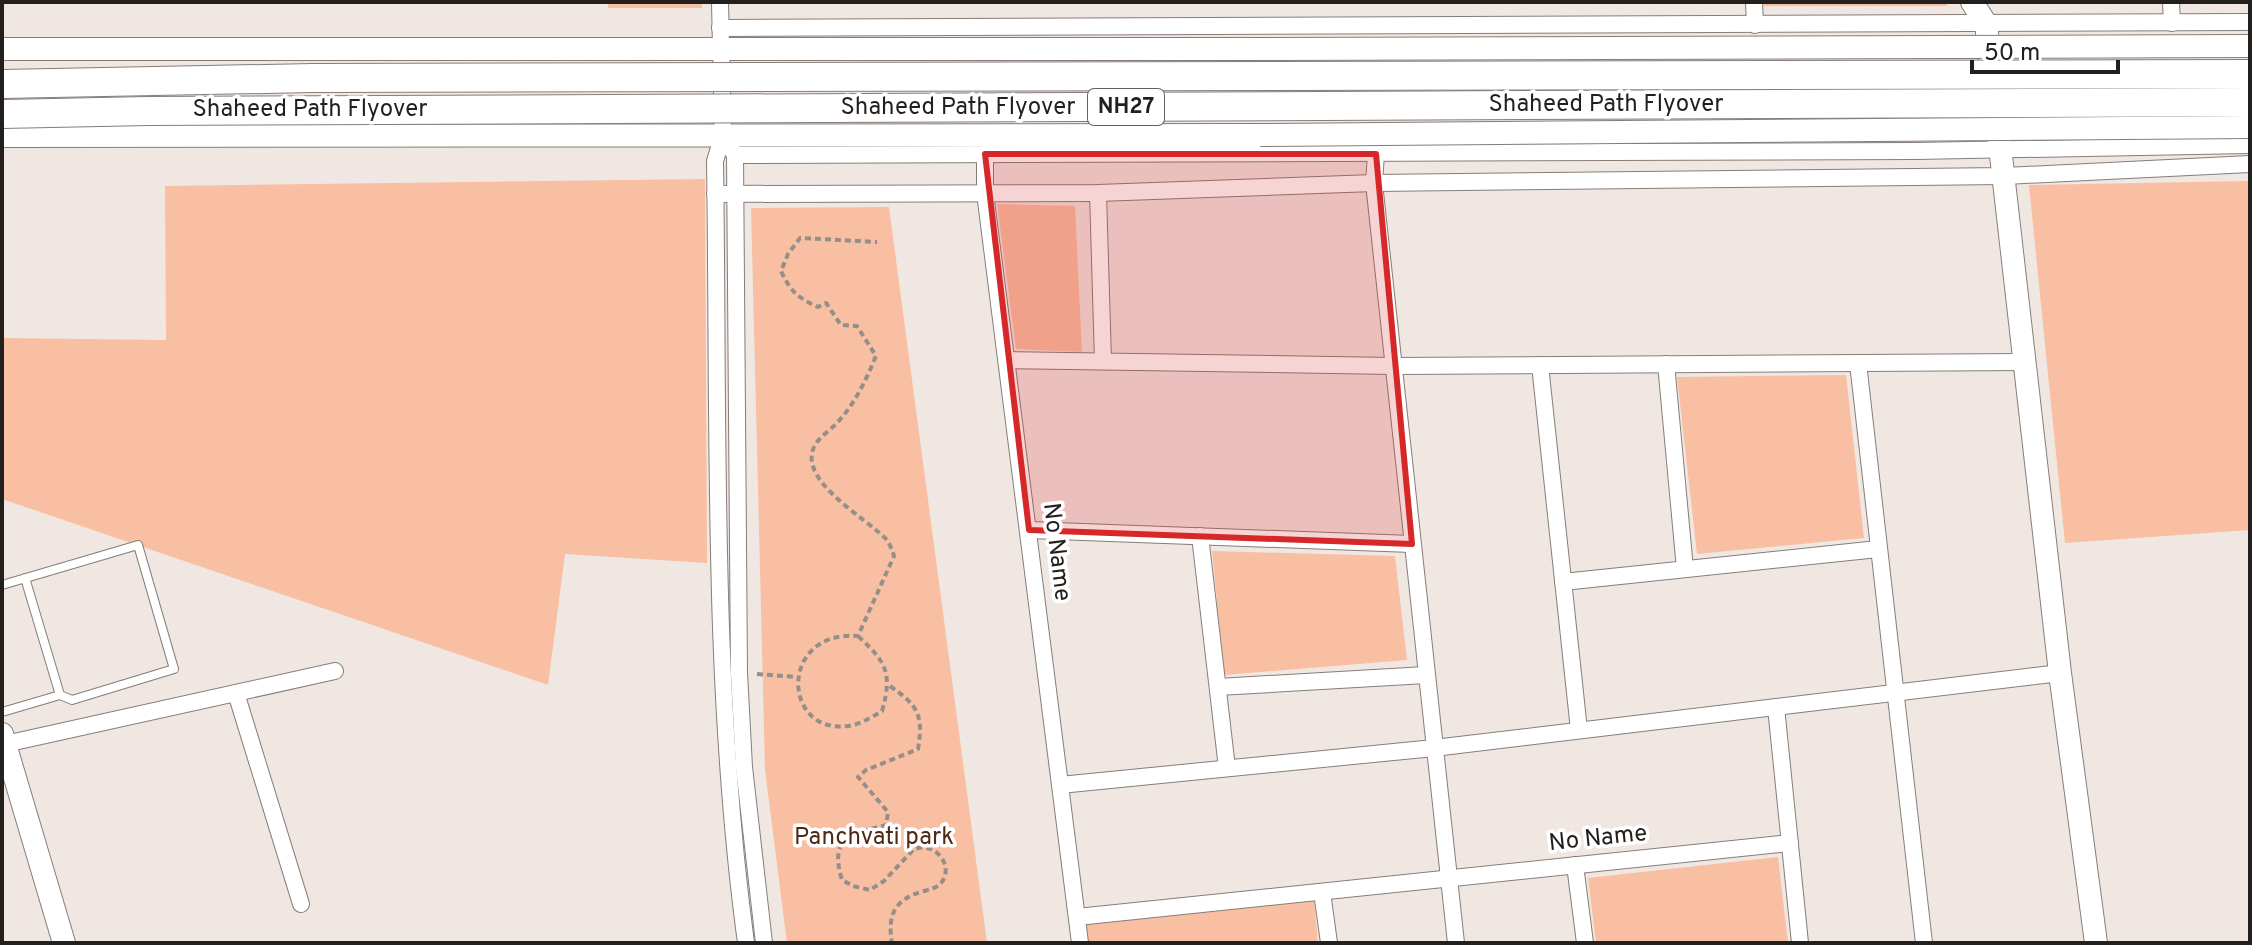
<svg xmlns="http://www.w3.org/2000/svg" width="2252" height="945" font-family="Overpass,sans-serif">
<style>
.green{fill:#f8bfa2}
.lines{fill:none;stroke-linecap:round;stroke-linejoin:round}
.lane-casing{stroke:#867d78;stroke-width:10}
.street-casing{stroke:#867d78;stroke-width:18}
.secondary-casing{stroke:#867d78;stroke-width:24}
.path{stroke:#958f8b;stroke-width:4;stroke-dasharray:6 4;stroke-linecap:butt}
.lane{stroke:#fff;stroke-width:8}
.street{stroke:#fff;stroke-width:16}
.secondary{stroke:#fff;stroke-width:22}
.secondary-bridge-casing{stroke:#867d78;stroke-width:24;stroke-linecap:butt}
.highway-bridge-casing{stroke:#867d78;stroke-width:30;stroke-linecap:butt}
.secondary-bridge{stroke:#fff;stroke-width:22}
.highway-bridge{stroke:#fff;stroke-width:28}
.marked{fill:#d62828;fill-opacity:0.2;stroke:#d62828;stroke-width:6;stroke-linejoin:round}
.labels{text-anchor:middle;dominant-baseline:central;stroke-width:7;stroke-linejoin:round;paint-order:stroke}
.shield{fill:#fff;stroke:#646261;stroke-width:2}
.shield-label{font-size:22px;font-weight:bold;fill:#221f1d}
.street-label{font-size:24px;fill:#221f1d;stroke:#fff}
.park-label{font-size:24px;fill:#4e2914;stroke:#fff}
</style>
<rect width="100%" height="100%" fill="#f0e7e2"/>
<!-- green -->
<g class="green">
<rect x="608" y="2" width="94" height="6"/>
<rect x="1764" y="2" width="183" height="4"/>
<path d="M705,179L707,563L565,554L548,685L2,499V338L166,340L165,186Z"/>
<path d="M2250,181V530L2065,543L2029,185Z"/>
<path d="M997,204L1075,206L1082,352L1016,349Z"/>
<path d="M889,207L987,943H787L765,770L751,208Z"/>
<path d="M1846,375L1864,538L1697,554L1677,377Z"/>
<path d="M1212,551L1395,556L1407,660L1224,675Z"/>
<path d="M1778,857L1788,943H1596L1588,878Z"/>
<path d="M1314,900L1318,943H1088L1086,925Z"/>
</g>
<g class="lines">
<defs>
<g id="lane">
<path d="M25,578L60,695"/>
<path d="M2,585L138,545L174,669L72,700L60,695L2,712"/>
</g>
<g id="street">
<path d="M720,2L723,135L715,161C719,422 711,684 746,943"/>
<path d="M1754,2L1755,25"/>
<path d="M2171,2L2172,23"/>
<path d="M720,28L2250,22"/>
<path d="M730,147L735,155L739,673L744,767L764,943"/>
<path d="M985,154V193L1080,943"/>
<path d="M1376,154L1374,183L1456,943"/>
<path d="M735,155L1915,151L2250,145"/>
<path d="M1098,193L1103,361"/>
<path d="M715,194L1098,193L1374,183L2005,176L2250,164"/>
<path d="M1007,360L1393,366L2026,362"/>
<path d="M1858,363L1924,943"/>
<path d="M1666,364L1685,569"/>
<path d="M1540,365L1579,730"/>
<path d="M1029,530L1412,544"/>
<path d="M1200,536L1227,768"/>
<path d="M1563,582L1878,549"/>
<path d="M1218,687L1426,675"/>
<path d="M236,693L301,904"/>
<path d="M1776,707L1800,943"/>
<path d="M5,744L335,671"/>
<path d="M1060,785L1434,748L2060,673"/>
<path d="M1575,865L1585,943"/>
<path d="M1322,892L1329,943"/>
<path d="M1077,917L1790,843"/>
</g>
<g id="secondary">
<path d="M1972,2L1986,24L2060,673L2096,943"/>
<path d="M2,49H1253"/>
<path d="M2,136L1260,135"/>
<path d="M2,734L64,943"/>
</g>
</defs>
<!-- lane casing -->
<use href="#lane" class="lane-casing"/>
<!-- street casing -->
<use href="#street" class="street-casing"/>
<!-- secondary casing -->
<use href="#secondary" class="secondary-casing"/>
<!-- path -->
<g class="path">
<path d="M858,636C886,662 893,673 882,711C872,717 861,724 848,726C782,735 778,630 858,636L894,556C892,550 890,544 886,539C866,518 798,481 814,447C819,437 828,432 835,425C854,406 866,380 876,356L857,326L841,325L826,303L818,307C798,298 790,291 781,271L788,254L800,238L877,242"/>
<path d="M757,674L796,677"/>
<path d="M890,686C917,705 924,714 918,749L866,770L858,777L888,812L886,825C850,834 829,837 842,880L853,886L870,890L884,881L914,849C918,848 923,847 927,848C942,851 952,870 941,883C937,888 931,889 924,891C895,899 887,914 892,943"/>
</g>
<!-- lane -->
<use href="#lane" class="lane"/>
<!-- street -->
<use href="#street" class="street"/>
<!-- secondary -->
<use href="#secondary" class="secondary"/>
<defs>
<g id="secondary-bridge">
<path d="M1253,49L2250,46"/>
<path d="M1260,135L2250,127"/>
</g>
<g id="highway-bridge">
<path d="M2,84L313,78L2250,74"/>
<path d="M2,114L149,111L2250,102"/>
</g>
</defs>
<!-- secondary-bridge casing -->
<use href="#secondary-bridge" class="secondary-bridge-casing"/>
<!-- highway-bridge casing -->
<use href="#highway-bridge" class="highway-bridge-casing"/>
<!-- secondary-bridge -->
<use href="#secondary-bridge" class="secondary-bridge"/>
<!-- highway-bridge -->
<use href="#highway-bridge" class="highway-bridge"/>
</g>
<!-- marked area -->
<path class="marked" d="M985,154H1376L1412,544L1029,530Z"/>
<g class="labels">
<!-- shield labels -->
<rect class="shield" x="1088" y="89" width="76" height="36" rx="6"/>
<g class="shield-label">
<text x="1126" y="107">NH27</text>
</g>
<!-- street labels -->
<g class="street-label">
<text x="1606" y="105">Shaheed Path Flyover</text>
<text x="958" y="108">Shaheed Path Flyover</text>
<text x="310" y="110">Shaheed Path Flyover</text>
<text transform="translate(1056 552) rotate(83)">No Name</text>
<text transform="translate(1598 839) rotate(-6)">No Name</text>
</g>
<!-- park labels -->
<g class="park-label">
<text x="874" y="838">Panchvati park</text>
</g>
</g>
<!-- border -->
<rect width="2252" height="945" fill="none" stroke="#221f1d" stroke-width="8"/>
<!-- scale -->
<path d="M1972 60v12h146v-12" fill="none" stroke="#221f1d" stroke-width="4"/>
<text x="1984" y="60" font-size="24" fill="#221f1d" stroke="#ffffff" stroke-width="6" paint-order="stroke">50 m</text>
</svg>
